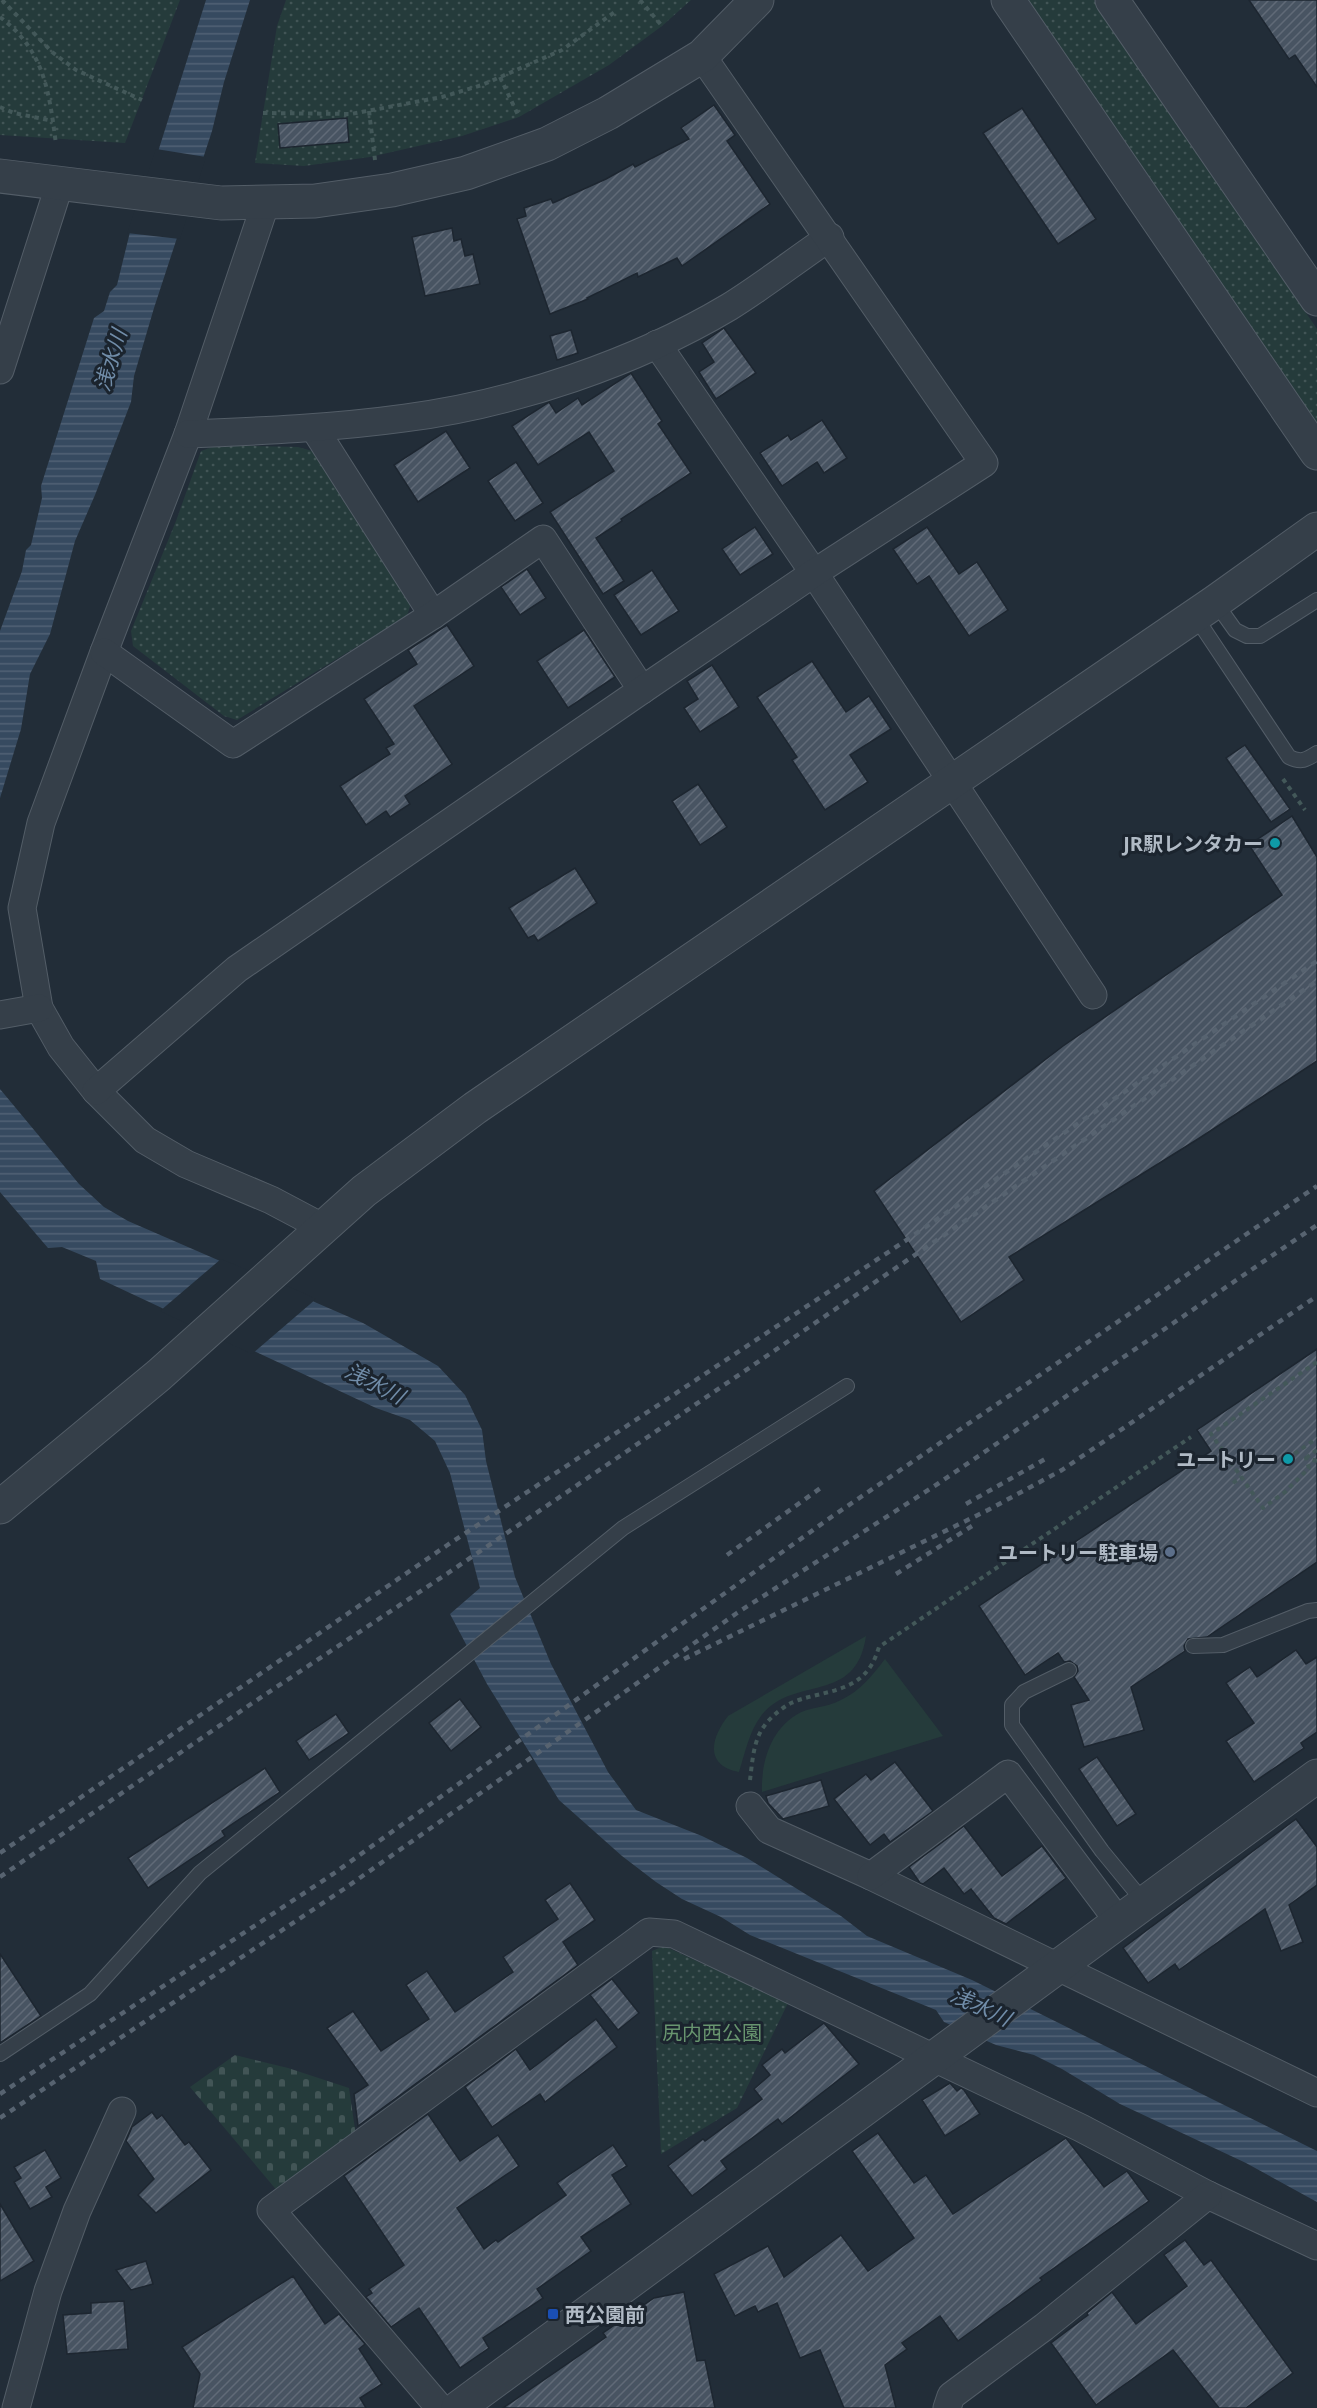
<svg xmlns="http://www.w3.org/2000/svg" width="1317" height="2408" font-family="'Noto Sans','Noto Sans JP',sans-serif">
<style>
.green{fill:#253b3b}
.cemetery{fill:url(#cemetery-stones)}
.park{fill:url(#park-dots)}
.water{fill:url(#water-rules)}
.pier{fill:#222d38}
.building{fill:url(#building-hatch);stroke:#1d2630;stroke-width:1.5}
.lines{fill:none;stroke-linecap:round;stroke-linejoin:round}
.service-casing{stroke:#535d67;stroke-width:16}
.minor-casing{stroke:#535d67;stroke-width:29}
.tertiary-casing{stroke:#535d67;stroke-width:35}
.path{stroke:#435859;stroke-width:4;stroke-dasharray:4.5 4.5;stroke-linecap:butt}
.service{stroke:#353f49;stroke-width:14}
.minor{stroke:#353f49;stroke-width:27}
.tertiary{stroke:#353f49;stroke-width:33}
.rail{stroke:#576370;stroke-width:4.5;stroke-dasharray:6 6;stroke-linecap:butt}
.culture-dot{fill:#0f9aa8;stroke:#1b242e;stroke-width:2}
.service-dot{fill:#5c6f8a;stroke:#1b242e;stroke-width:2}
.transit-dot{fill:#1a4fb4;stroke:#1b242e;stroke-width:2}
.labels{text-anchor:middle;dominant-baseline:central;stroke-width:6;stroke-linejoin:round;paint-order:stroke}
.poi-label{font-size:20px;font-weight:bold;fill:#b0bac5;stroke:#1b242e;text-anchor:end}
.park-label{font-size:20px;fill:#68956f;stroke:#1b242e}
.water-label{font-size:21px;font-style:italic;fill:#718da9;stroke:#1b242e}
</style>
<defs>
<pattern id="cemetery-stones" width="16" height="16" patternUnits="userSpaceOnUse" patternTransform="scale(1.5)"><rect width="16" height="16" fill="#253b3b"/><path d="M2 7V4a2 2 0 0 1 4 0v3zM10 15v-3a2 2 0 0 1 4 0v3z" fill="#425556"/></pattern>
<pattern id="park-dots" width="8" height="8" patternUnits="userSpaceOnUse" patternTransform="scale(1.5)"><rect width="8" height="8" fill="#253b3b"/><path d="M2 2h.1M6 6h.1" fill="none" stroke="#425556" stroke-width="1.8" stroke-linecap="round"/></pattern>
<pattern id="water-rules" width="6" height="5" patternUnits="userSpaceOnUse" patternTransform="scale(1.5)"><rect width="6" height="5" fill="#364a60"/><path d="M0 2.5h6" fill="none" stroke="#516275"/></pattern>
<pattern id="building-hatch" width="6" height="6" patternUnits="userSpaceOnUse" patternTransform="scale(1.5)"><rect width="6" height="6" fill="#485462"/><path d="M-1 1l2-2M0 6l6-6M5 7l2-2" fill="none" stroke="#606a77"/></pattern>
</defs>
<rect width="100%" height="100%" fill="#222d38"/>
<!-- green -->
<g class="green">
<path d="M866,1636C856,1706 793,1674 761,1716C749,1732 745,1753 739,1772C704,1765 711,1738 728,1716Z"/>
<path d="M885,1659L943,1736L762,1792C761,1763 770,1731 796,1715C810,1706 827,1708 841,1700C860,1691 872,1676 885,1659Z"/>
</g>
<!-- cemetery -->
<path class="cemetery" d="M235,2055L288,2068L349,2088L356,2136L279,2193L190,2087Z"/>
<!-- park -->
<g class="park">
<path d="M0,0H180L125,143L0,135Z"/>
<path d="M286,0H691L662,26L609,65L519,117L462,136L370,157L304,166L255,163L277,26Z"/>
<path d="M1028,0H1094L1317,329V427Z"/>
<path d="M218,445L298,447L316,452L412,600L407,616L237,720L224,716L133,646L131,631L176,521L201,451Z"/>
<path d="M664,1946L788,2003L737,2108L661,2154L652,1951Z"/>
</g>
<!-- water -->
<g class="water">
<path d="M206,0H250L224,82L212,131L154,308L134,376L131,402L95,495L75,541L50,634L30,674L21,729L0,798V631L22,571L26,550L31,545L42,498L41,486L94,318L104,311L110,292L117,285L130,232L150,177Z"/>
<path d="M0,1089L79,1184L104,1207L128,1221L363,1323L438,1366L465,1395L482,1430L486,1461L515,1577L551,1664L608,1772L636,1810L702,1836L747,1858L841,1916L867,1936L972,1980L1317,2151V2202L1246,2163L1120,2104L1062,2069L1034,2055L996,2045L944,2022L936,2010L750,1935L721,1917L682,1899L656,1882L622,1856L559,1800L487,1684L450,1614L480,1588L450,1473L435,1441L410,1420L376,1408L100,1279L96,1261L62,1247L48,1248L0,1192Z"/>
</g>
<!-- pier -->
<g class="pier">
<path d="M156,149L206,157L180,239L127,233Z"/>
<path d="M221,1259L299,1291L316,1299L252,1354L160,1311Z"/>
</g>
<!-- building -->
<g class="building">
<path d="M1249,0H1317V87L1295,55L1289,59Z"/>
<path d="M714,105L735,135L727,141L770,204L682,266L677,258L638,277L637,273L587,298L588,299L550,314L517,219L526,216L524,208L551,199L553,203L606,179L633,164L635,167L689,139L681,128Z"/>
<path d="M1022,108L1096,219L1058,244L983,133Z"/>
<path d="M347,118L349,142L280,148L278,124Z"/>
<path d="M452,228L454,241L461,239L465,256L473,254L480,284L425,296L412,237Z"/>
<path d="M724,328L756,373L716,399L699,372L714,362L702,343Z"/>
<path d="M571,330L578,353L557,360L550,336Z"/>
<path d="M631,373L662,421L658,424L691,473L621,519L622,521L596,538L624,581L603,594L550,512L614,471L589,432L538,465L512,426L549,402L556,413L578,398L582,405Z"/>
<path d="M822,420L847,458L824,473L817,462L782,486L760,453L788,435L791,440Z"/>
<path d="M446,431L470,468L418,502L394,465Z"/>
<path d="M516,462L543,503L515,521L488,481Z"/>
<path d="M755,527L773,554L740,575L722,549Z"/>
<path d="M927,527L959,574L977,562L1008,610L969,636L929,576L917,584L893,549Z"/>
<path d="M527,569L546,598L520,615L501,587Z"/>
<path d="M652,570L679,611L641,635L614,595Z"/>
<path d="M447,625L474,666L414,706L452,764L405,796L410,804L390,817L386,811L366,825L340,786L390,754L386,748L394,744L364,699L417,664L408,650Z"/>
<path d="M584,630L615,677L568,708L537,661Z"/>
<path d="M812,661L846,712L869,696L891,729L850,755L868,782L825,810L792,760L797,757L757,697Z"/>
<path d="M712,665L739,707L700,732L684,708L698,699L687,681Z"/>
<path d="M1245,745L1290,809L1271,822L1226,758Z"/>
<path d="M698,784L727,827L700,845L672,801Z"/>
<path d="M1292,816L1317,857V1061L1198,1139L1009,1257L1024,1280L961,1322L874,1191L1063,1046L1282,895L1249,845Z"/>
<path d="M575,868L597,903L538,941L534,935L528,938L509,908Z"/>
<path d="M1317,1349V1562L1207,1637L1188,1639L1184,1646L1185,1651L1131,1687L1144,1730L1084,1747L1071,1705L1089,1700L1074,1677L1078,1671L1077,1666L1070,1661L1064,1662L1058,1653L1025,1675L979,1606L1211,1451L1197,1430Z"/>
<path d="M1296,1650L1306,1664L1317,1657V1732L1301,1743L1304,1748L1254,1782L1226,1741L1254,1723L1226,1683L1250,1667L1257,1677Z"/>
<path d="M460,1699L481,1727L451,1751L429,1723Z"/>
<path d="M336,1714L349,1733L309,1760L296,1741Z"/>
<path d="M1097,1757L1136,1814L1117,1826L1079,1769Z"/>
<path d="M895,1762L933,1811L890,1842L884,1834L870,1845L834,1799L866,1774L871,1780Z"/>
<path d="M265,1768L280,1792L222,1831L225,1836L148,1888L128,1858Z"/>
<path d="M821,1780L829,1806L783,1819L768,1803L766,1796Z"/>
<path d="M1296,1819L1317,1847V1885L1289,1905L1303,1942L1281,1951L1265,1909L1179,1970L1175,1964L1148,1983L1123,1948Z"/>
<path d="M964,1826L1002,1876L1042,1846L1066,1878L1006,1924L994,1918L971,1889L964,1894L944,1868L923,1884L920,1883L909,1867Z"/>
<path d="M570,1883L595,1920L563,1942L578,1965L358,2126L354,2094L368,2085L327,2028L353,2011L381,2051L429,2019L406,1985L427,1971L455,2012L513,1972L503,1957L558,1919L545,1900Z"/>
<path d="M0,1954L41,2016L0,2043Z"/>
<path d="M612,1979L639,2013L618,2030L590,1995Z"/>
<path d="M596,2019L617,2047L545,2102L540,2094L492,2127L465,2087L516,2049L530,2070Z"/>
<path d="M824,2023L859,2064L782,2124L778,2119L721,2161L727,2169L692,2196L668,2166L703,2139L705,2141L762,2099L754,2089L770,2075L762,2065L782,2049L785,2053Z"/>
<path d="M950,2083L957,2091L961,2088L964,2090L980,2114L945,2136L922,2100Z"/>
<path d="M152,2112L157,2119L162,2115L185,2145L189,2142L211,2170L156,2213L138,2195L154,2179L126,2141L132,2127Z"/>
<path d="M428,2114L460,2161L498,2135L519,2166L457,2208L484,2249L496,2240L498,2242L566,2195L557,2183L613,2145L627,2166L612,2175L631,2204L581,2237L591,2251L537,2289L543,2298L483,2338L489,2348L460,2368L419,2308L391,2327L366,2297L372,2293L369,2289L404,2265L344,2176Z"/>
<path d="M878,2133L914,2183L926,2175L953,2214L1066,2138L1104,2187L1127,2171L1149,2201L1040,2278L1042,2280L958,2341L940,2316L902,2343L907,2349L885,2365L896,2408H844L820,2350L800,2358L777,2303L758,2312L755,2306L735,2316L714,2274L768,2246L784,2277L841,2235L868,2271L914,2238L852,2151Z"/>
<path d="M45,2150L61,2178L46,2187L52,2197L30,2209L14,2182L21,2178L14,2167Z"/>
<path d="M0,2204L34,2261L0,2281Z"/>
<path d="M1185,2240L1204,2265L1211,2260L1293,2373L1246,2408H1219L1173,2350L1096,2405L1051,2343L1088,2315L1087,2313L1112,2292L1136,2324L1187,2286L1164,2255Z"/>
<path d="M146,2261L153,2284L131,2290L116,2270Z"/>
<path d="M293,2276L325,2324L339,2314L365,2344L359,2349L382,2384L360,2398L366,2408H193L200,2374L182,2347Z"/>
<path d="M684,2292L697,2361L705,2360L715,2408H503L606,2337L603,2333L654,2298Z"/>
<path d="M124,2301L128,2349L67,2354L63,2315L91,2313V2303Z"/>
</g>
<g class="lines">
<defs>
<g id="service">
<path d="M1215,602L1235,630L1247,636H1260L1317,600"/>
<path d="M1195,616L1289,757C1301,763 1306,760 1317,753"/>
<path d="M1193,1646L1223,1645L1308,1611L1317,1610"/>
<path d="M1069,1670L1024,1692L1012,1705V1725L1102,1851L1144,1902"/>
<path d="M0,2054L90,1994L200,1873L623,1528L847,1386"/>
</g>
<g id="minor">
<path d="M266,202L188,434L104,652L41,823L22,908L39,1008L61,1047L96,1091L145,1140L186,1164L271,1200L322,1227"/>
<path d="M657,344L814,573L1093,995"/>
<path d="M0,370L60,183"/>
<path d="M314,428L433,615"/>
<path d="M188,434C261,431 333,428 405,418C514,404 635,363 729,307C763,286 796,260 830,237"/>
<path d="M104,652L233,744L433,615L543,539L642,690"/>
<path d="M0,1015L39,1008"/>
<path d="M96,1091L237,969L642,690L814,573L984,463L702,56"/>
<path d="M750,1806L769,1830L871,1876L1317,2093"/>
<path d="M871,1876L1008,1774L1119,1922"/>
<path d="M16,2408L48,2291L77,2211L122,2111"/>
<path d="M440,2408L271,2210L649,1932L674,1934L1081,2128L1208,2195L1317,2246"/>
<path d="M947,2408L951,2396L1044,2327L1208,2195"/>
</g>
<g id="tertiary">
<path d="M1008,0L1317,453"/>
<path d="M1112,0L1317,299"/>
<path d="M0,176L221,203L315,201L392,190L466,173L547,144L608,113L702,56L757,0"/>
<path d="M0,1507L159,1375L364,1191L475,1108L1215,602L1317,529"/>
<path d="M458,2408L1317,1776"/>
</g>
</defs>
<!-- service casing -->
<use href="#service" class="service-casing"/>
<!-- minor casing -->
<use href="#minor" class="minor-casing"/>
<!-- tertiary casing -->
<use href="#tertiary" class="tertiary-casing"/>
<!-- path -->
<g class="path">
<path d="M2,0L52,52L76,70L142,100"/>
<path d="M640,0L662,26"/>
<path d="M0,17C45,51 49,92 56,144"/>
<path d="M500,77L519,117"/>
<path d="M0,107L14,113L53,121"/>
<path d="M369,111L375,160"/>
<path d="M263,113L351,114L442,97L482,85L562,50L616,11"/>
<path d="M1283,779L1305,810"/>
<path d="M1317,1362L1211,1434L1263,1508L1285,1492L1309,1468L1306,1458L1317,1461"/>
<path d="M1306,1458L1317,1450"/>
<path d="M1287,1459L1317,1438"/>
<path d="M1233,1483L1241,1477"/>
<path d="M750,1780C752,1765 753,1745 761,1731C767,1720 780,1709 791,1703C818,1691 855,1694 872,1664C875,1659 877,1653 879,1647L1191,1437"/>
</g>
<!-- service -->
<use href="#service" class="service"/>
<!-- minor -->
<use href="#minor" class="minor"/>
<!-- tertiary -->
<use href="#tertiary" class="tertiary"/>
<!-- rail -->
<g class="rail">
<path d="M966,1504L1047,1458"/>
<path d="M727,1555L822,1487"/>
<path d="M896,1574L972,1526"/>
<path d="M684,1659L988,1510L1062,1470L1317,1296"/>
<path d="M0,1853L446,1546L902,1243L1317,961"/>
<path d="M0,1877L251,1704L454,1569L1317,981"/>
<path d="M0,2094L333,1874L827,1520L1317,1186"/>
<path d="M0,2118L344,1889L737,1613L939,1483L1317,1225"/>
</g>
</g>
<!-- markers -->
<g class="culture-dot">
<circle cx="1275" cy="843" r="6"/>
<circle cx="1288" cy="1459" r="6"/>
</g>
<circle class="service-dot" cx="1170" cy="1552" r="6"/>
<rect class="transit-dot" x="547" y="2308" width="12" height="12" rx="3"/>
<g class="labels">
<!-- poi labels -->
<g class="poi-label">
<text x="1263" y="843">JR駅レンタカー</text>
<text x="1276" y="1459">ユートリー</text>
<text x="1158" y="1552">ユートリー駐車場</text>
<text x="565" y="2314" text-anchor="start">西公園前</text>
</g>
<!-- park labels -->
<g class="park-label">
<text x="712" y="2032">尻内西公園</text>
</g>
<!-- water labels -->
<g class="water-label">
<text transform="translate(110 360) rotate(-73)">浅水川</text>
<text transform="translate(375 1383) rotate(27)">浅水川</text>
<text transform="translate(981 2006) rotate(25)">浅水川</text>
</g>
</g>
</svg>
